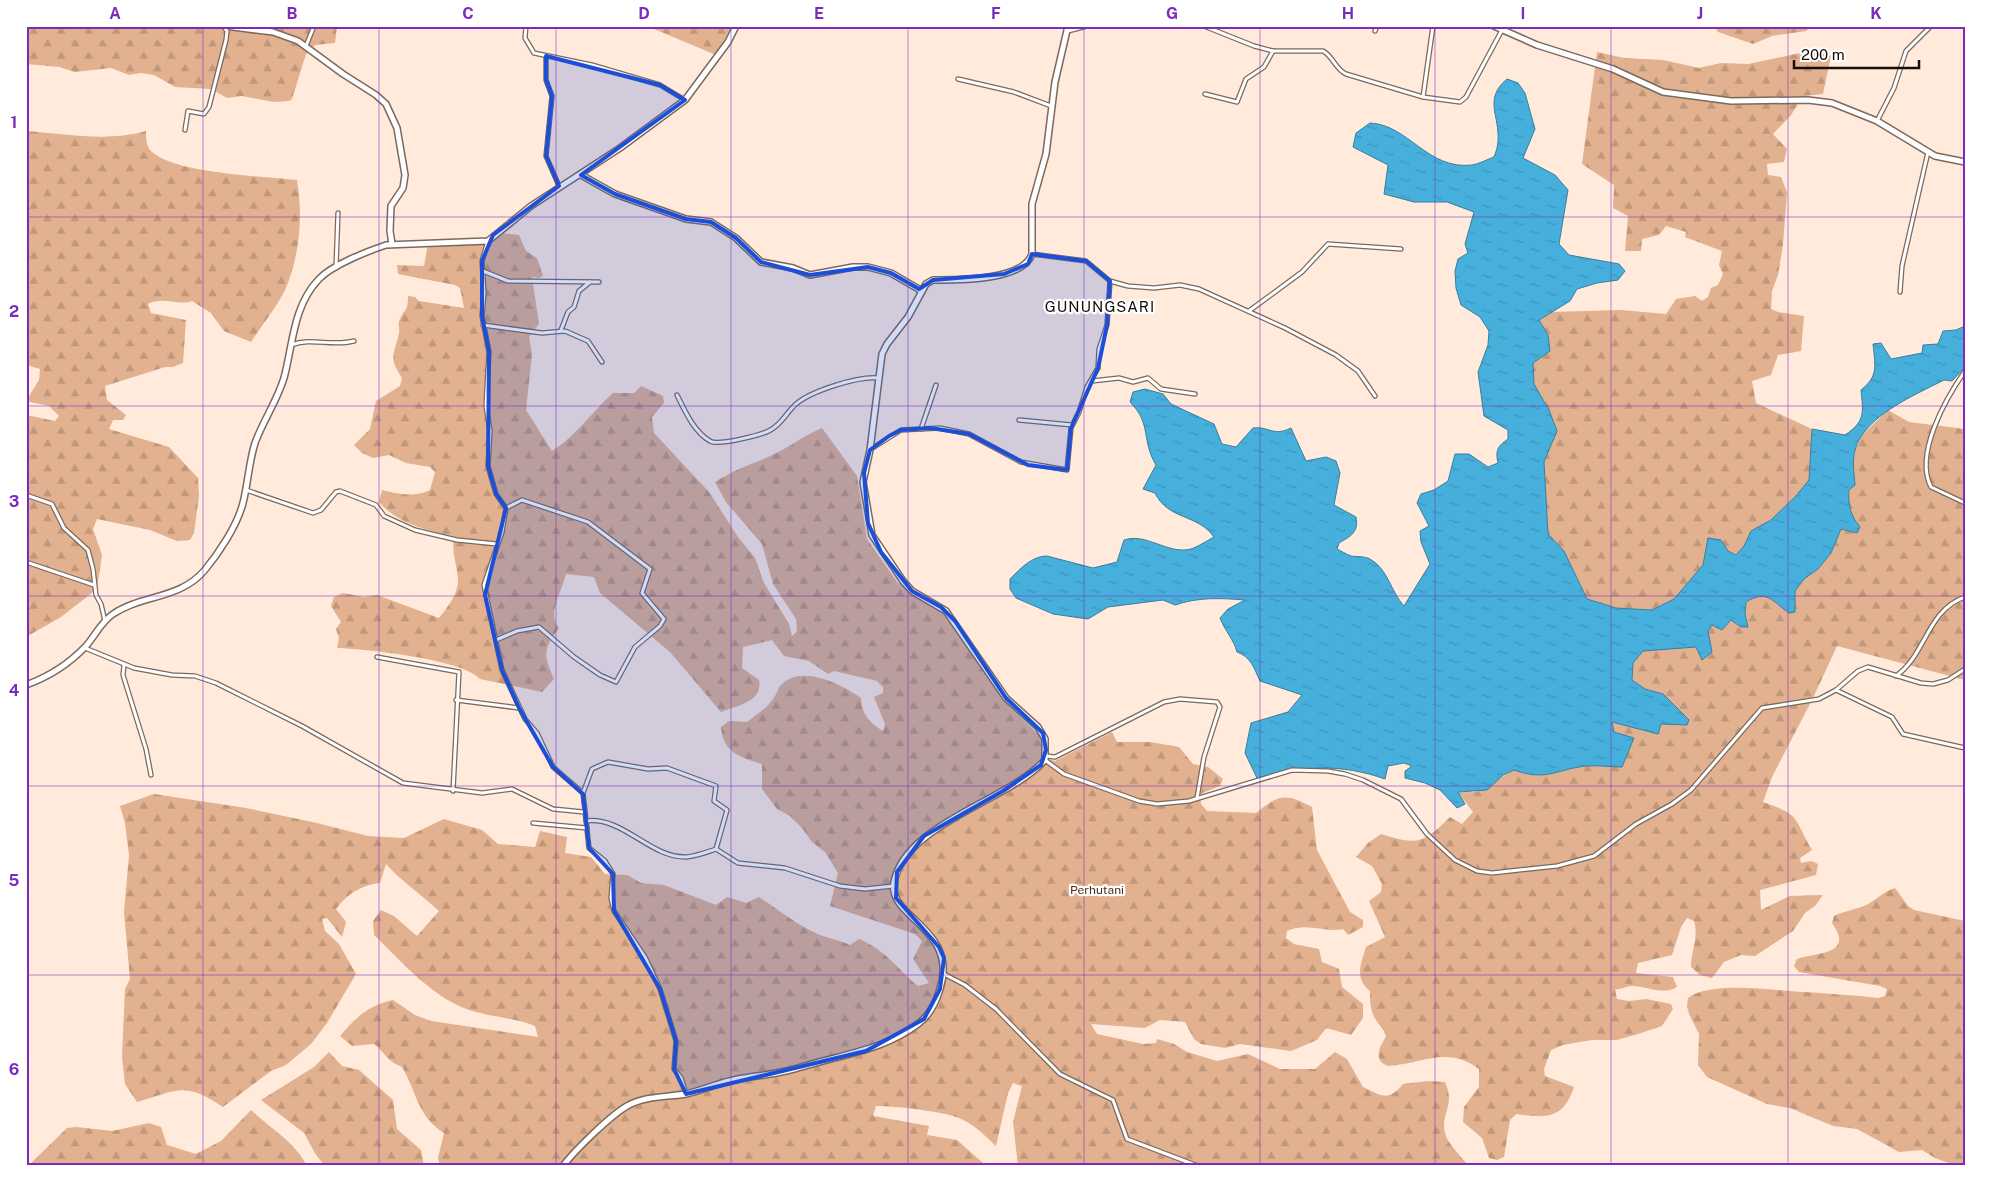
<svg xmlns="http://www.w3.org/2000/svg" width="1991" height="1192" font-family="'Public Sans',sans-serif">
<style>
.forest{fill:url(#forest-firs)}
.water{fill:url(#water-ripples);stroke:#377f9d}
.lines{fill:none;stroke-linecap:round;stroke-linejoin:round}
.street-casing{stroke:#7b695d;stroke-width:5.5}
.secondary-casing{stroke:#7b695d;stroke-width:8}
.street{stroke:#fff;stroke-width:3}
.secondary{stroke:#fff;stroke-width:5}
.marked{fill:#1d4ed8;fill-opacity:0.2;stroke:#1d4ed8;stroke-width:4;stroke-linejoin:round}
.grid{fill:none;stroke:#7b2cbf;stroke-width:1;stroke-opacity:0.55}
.labels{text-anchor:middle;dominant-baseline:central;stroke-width:4.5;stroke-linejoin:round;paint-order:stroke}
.park-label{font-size:12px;fill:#4d2e17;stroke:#fff}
.quarter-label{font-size:15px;letter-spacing:1px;fill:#150e0a;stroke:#fff}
.neatline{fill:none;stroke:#7b2cbf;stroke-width:2}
.grid-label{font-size:16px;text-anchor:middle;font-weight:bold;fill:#7b2cbf}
</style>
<defs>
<pattern id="forest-firs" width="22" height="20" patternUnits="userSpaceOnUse" patternTransform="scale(1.25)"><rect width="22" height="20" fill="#e2b18f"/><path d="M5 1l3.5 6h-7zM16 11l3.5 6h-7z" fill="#c1977a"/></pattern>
<pattern id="water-ripples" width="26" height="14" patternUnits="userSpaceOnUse" patternTransform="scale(1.25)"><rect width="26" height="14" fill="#46afdc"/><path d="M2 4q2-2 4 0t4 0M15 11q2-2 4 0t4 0" fill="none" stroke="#3c95bb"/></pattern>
</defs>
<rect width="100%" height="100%" fill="#ffeadc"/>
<!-- forest -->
<g class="forest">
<path d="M26,26H337L335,43L315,45L306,54L292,99L289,101L274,102L242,96L227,98L211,89L175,87L154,75L141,73L129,75L111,68L75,72L59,67L26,64Z"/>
<path d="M647,26H732L716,55Z"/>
<path d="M1714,26H1812L1806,31L1772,36L1753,44L1718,32Z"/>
<path d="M1814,50L1831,56L1823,94L1803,96L1791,115L1773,134L1787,149L1784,162L1767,164L1768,175L1781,177L1787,192L1783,245L1778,275L1772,291L1771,309L1778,312L1804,316L1801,351L1778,355L1771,375L1752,381L1756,403L1812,429L1809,480L1795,497L1771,520L1752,531L1744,547L1736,555L1728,551L1721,540L1705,554L1703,565L1674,599L1652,610L1616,608L1587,599L1564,551L1548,534L1544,462L1553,442L1548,408L1534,384L1533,362L1550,351L1548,335L1539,320L1550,312L1621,310L1666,314L1676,299L1695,296L1702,301L1708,297L1711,288L1718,285L1723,274L1719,265L1722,251L1685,237L1686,232L1666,226L1659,235L1642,239L1641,251H1625L1628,216L1613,208L1614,185L1582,164L1597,52L1624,58L1663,60L1699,68L1721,63L1748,64Z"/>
<path d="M26,131C66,134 108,142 146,131C146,138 146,147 152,152C177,174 263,176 297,180C303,217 300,255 285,290C276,308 262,325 251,342L224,331L211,313L192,301C177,306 162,296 148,304L151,313L186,320L183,363L173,367H165L105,386L107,400L126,415L123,420H113L109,429L169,447L198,478L199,496L194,533L190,540L177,541L150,530L97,519L93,529L102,555L97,589L61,617L26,637V415L55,421L59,416L49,406L26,401L39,380L40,369L26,365Z"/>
<path d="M500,233L519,235L526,251L537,258L543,276L539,278L532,277L539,324L529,337L532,354L526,410L552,451C576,436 592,412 613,393H634L641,386L663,396L664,403L652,417L654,433L709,492L738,537L755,558L764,583L789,624L792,636L797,631L796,619L773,584L762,544L726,502L715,482C732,471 749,465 768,457C787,449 803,436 822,428L857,476L867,539L897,582L944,613L1011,708L1041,737L1044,758L1055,761L1112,732L1117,742H1150L1179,747L1193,764L1208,767L1223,779L1220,786L1200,794L1201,804L1207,811L1256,813C1279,794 1286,793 1312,807L1317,850L1350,912L1363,920V927L1348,935L1343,929C1324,933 1307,922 1287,931L1286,938L1294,944L1319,949L1322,962L1339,969L1342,987L1363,1004V1018L1351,1035L1326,1028L1317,1040L1291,1051L1240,1044L1225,1048L1201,1044L1194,1039L1185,1022L1160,1020L1145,1028L1091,1024L1097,1034L1143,1044L1156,1043L1157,1039L1174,1044L1187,1052L1217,1061L1248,1054L1280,1069H1315L1335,1052L1347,1059L1363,1087C1382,1096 1388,1102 1403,1084L1428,1081L1445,1082C1456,1107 1440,1112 1445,1133C1448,1145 1461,1155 1468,1166H1018L1013,1122L1022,1086L1013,1083L1008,1093L996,1146C985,1136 974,1124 959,1118C941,1111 896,1106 876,1106L873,1116L929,1126L927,1135L957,1140L983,1163L989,1166H440L438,1158L444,1133C417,1116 417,1092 402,1067C387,1061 386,1054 374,1044L352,1046L340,1036C355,1018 369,1005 393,1000L415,1015L431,1021L538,1037L535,1026C510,1016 481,1017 457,1005C425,989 399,959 374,935L373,921L381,910L394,916L417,936L439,911C422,895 402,882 386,864L380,883C361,885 347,894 336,909L346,922L342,937L327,918L322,919L325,931L339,944L356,974L327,1023L311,1044L286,1065L271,1071L223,1107C184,1081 179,1090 137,1102L125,1084L122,1057L125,989L130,979L124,912L129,855L125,823L120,806L154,794L246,808L317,823L368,836L404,838L444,819L482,830L498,844L535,847L540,831L567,837L565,853L591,857L605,874L627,875L641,883L664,885L716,905L727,897L746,903L759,897C779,910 798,926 820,935C830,939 840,940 850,945L859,939C886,950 896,968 918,986L929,983L913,959L922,941L915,934L830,906L838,873L825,852L812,842L802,828L790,816L777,809L762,789V764C740,757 723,753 721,727L729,721L747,722C757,714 769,707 775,696C777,693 778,688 780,686C800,663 841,684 861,698C861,714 870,723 883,731L885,724L874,697L883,693V687L877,681L834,671L828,674L809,661L784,656L772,640L743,647L742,668L759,680C763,702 738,705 721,712L670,652L600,593L594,577L566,574C563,589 546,614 559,628C543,650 543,654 554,679L542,692L480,679C462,659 366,649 337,648L339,638L336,629L341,622L331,606L334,597L343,593L364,597L377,595L439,618C447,608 459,593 458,579C457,564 451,551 454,536C427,531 397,523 379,502L382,490C399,494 414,498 430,490L435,472L430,467L406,463L389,455L373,458L362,453L354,445L370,429L376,401L400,386L402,378C388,357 394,356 399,333C400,329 398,325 399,322C403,309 408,314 408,296L415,297L419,301L464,308L460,288L455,285L398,274L397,265L424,266L428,244L490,245Z"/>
<path d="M1888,410L1909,422L1965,429V680L1837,646L1813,698L1772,777L1763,802C1802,816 1792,816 1812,850L1800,858L1801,863L1811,861L1818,864L1816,875L1760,890L1761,910L1790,896L1823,895L1815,906L1805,913L1793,931L1755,956L1741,955L1724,962L1712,978L1700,975L1691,967C1691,951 1699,936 1694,921L1687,918L1681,927L1672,955L1638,963L1636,973L1673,977L1677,987C1662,996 1646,985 1630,986C1624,987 1621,990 1615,989L1617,999L1629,1001L1646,999L1671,1004L1673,1009L1662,1026L1638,1034L1617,1040H1591L1563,1045L1551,1050L1544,1069L1545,1076L1574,1087C1563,1120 1546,1118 1516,1114L1510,1120L1504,1157L1497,1160L1489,1158L1482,1138L1463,1122L1464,1107L1479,1087V1069C1447,1045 1422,1064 1388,1066C1373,1061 1379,1047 1386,1037C1384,1028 1380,1027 1376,1020C1370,1011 1370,1001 1370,991C1354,978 1361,964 1366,947L1385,937L1369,901L1381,892L1382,884L1372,866L1356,857L1368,843L1381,834C1418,846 1424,843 1450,817L1462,824L1473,812L1458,792C1495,794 1486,783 1514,770C1548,782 1555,769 1587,766C1598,765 1610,767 1622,767L1612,721L1658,734L1661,724L1689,720L1663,694L1645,689L1632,680L1633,663L1643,651L1696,646L1702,659L1711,652L1708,631L1713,625L1722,630L1731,620L1741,627L1746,602C1760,593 1768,595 1780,606L1795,591L1804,578L1818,569L1831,553L1841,529L1857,533L1848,502L1855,450L1862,435Z"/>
<path d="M1895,888L1908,906L1914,910L1965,921V1166H1957L1935,1158L1922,1150L1899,1152L1857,1129L1833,1126L1790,1108L1767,1104L1707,1077L1698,1065L1699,1034L1689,1014L1687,1006L1688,998C1711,980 1776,991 1805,992C1829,994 1854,995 1878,998L1885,996L1887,989L1880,986L1799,972L1794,966L1797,959C1817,952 1855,955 1832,923L1834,916C1844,911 1854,910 1864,906C1876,901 1883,891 1895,888Z"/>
<path d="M329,1052L342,1066L359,1070L393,1100L397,1129L421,1150L424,1166H325L316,1155L304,1133L261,1100L314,1067Z"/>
<path d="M251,1110C270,1128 295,1142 307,1166H28L67,1128L77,1127L112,1131L149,1123L161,1127L167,1145L196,1154L221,1141Z"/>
</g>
<!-- water -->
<path class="water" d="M1507,79L1518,83L1525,93L1535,129L1523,158L1555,175L1568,190L1559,244L1569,255L1619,264L1625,271L1618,280L1597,283L1577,289L1570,301L1539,320L1548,335L1550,351L1533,363L1534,384L1549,410L1557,431L1544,462L1548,534L1564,551L1587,599L1616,608L1652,610L1674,599L1703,565L1708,538L1721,540L1728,551L1736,555L1744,546L1751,531L1771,520L1795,497L1809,480L1812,429L1845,435C1866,421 1863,412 1861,390C1879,376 1875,365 1873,344L1881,343L1891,359L1922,353L1923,345L1938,344L1943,331L1956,330L1965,326V367L1952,381L1944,380C1915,395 1864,416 1855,450C1852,462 1854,473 1855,485L1849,490C1848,505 1850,515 1860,527L1857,533L1841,529L1831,553L1818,569L1804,579L1795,591V612L1789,613C1772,601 1767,589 1746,602L1745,614L1748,627H1741L1731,620L1722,630L1712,625L1708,631L1712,652L1702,660L1696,647L1643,651L1633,663L1632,680L1645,689L1663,694L1689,720L1687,725L1661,724L1658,734L1612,722L1614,732L1634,738L1622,767C1610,767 1598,765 1587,766C1555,769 1548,782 1514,770L1503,775L1487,790L1458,792L1465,804L1457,808L1440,790L1425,783L1405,778V771L1412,766L1404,763L1388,766L1385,779C1340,763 1302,766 1257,778L1245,753L1251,723L1288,712L1302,695L1260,681C1254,668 1251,657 1237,652C1234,640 1225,631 1220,618L1228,609L1245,600C1220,598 1199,597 1175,605L1163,600L1108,607L1088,619L1053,614L1016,598L1010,589V579C1021,568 1032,556 1047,556L1093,568L1117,562L1124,540C1144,533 1164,551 1185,550C1194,550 1206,541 1214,537C1198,514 1168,520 1155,493L1143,489L1156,465C1141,440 1152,424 1130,402L1133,392L1145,389L1163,394L1171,404L1214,424L1222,444L1236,447L1253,428C1269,426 1273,437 1291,428L1306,461L1326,457L1336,461L1340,473L1334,505L1356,517C1359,532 1351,536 1339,543L1337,549C1341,551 1346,554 1351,556C1358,557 1364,556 1370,559C1388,569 1391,592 1404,606L1430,564L1421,542L1420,531L1429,526L1417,503L1421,494L1434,490L1448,481L1455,454H1469L1488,467L1498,463C1495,450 1498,446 1508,439V430L1484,416L1478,372L1488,345L1489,331L1480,317L1461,305L1456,288L1455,271L1458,259L1468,253L1465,244L1474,212L1447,202H1414L1384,194L1388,165L1353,147L1356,133L1370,123C1409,125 1427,170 1472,165C1479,164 1488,159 1494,157C1496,152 1498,146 1498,141C1500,116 1483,99 1507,79Z"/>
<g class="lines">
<defs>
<g id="street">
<path d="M526,26L525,38L534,53L592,65L660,85L685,100"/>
<path d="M1204,26L1254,46L1273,51H1323C1333,56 1335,69 1346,74L1423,97L1460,102L1466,97L1502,30"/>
<path d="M1068,31L1087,26"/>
<path d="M1375,31L1377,26"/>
<path d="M306,46L314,26"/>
<path d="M546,56V80L552,96L546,156L559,186"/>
<path d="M958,79L1014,92L1051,106"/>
<path d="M1205,94L1237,102L1246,79L1264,67L1273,51"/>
<path d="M1423,97L1433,26"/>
<path d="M1877,121L1894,88L1906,51L1931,26"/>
<path d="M185,130L188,111L204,114L209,107L226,40L227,31L223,26"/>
<path d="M488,241L482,261L484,293L482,316L489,352L486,406L490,431L488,466L496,494L506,508L502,532L484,585L502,670L525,719L537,733L553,767L583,793L589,848L605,861L613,874L611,898L614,911L645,957L660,989L676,1041L674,1069L681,1078L686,1094"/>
<path d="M1032,254L1086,261L1110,281L1128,286L1154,288L1180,285L1199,289L1285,328L1336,355L1358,371L1375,396"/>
<path d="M336,268L338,213"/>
<path d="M483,271L508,281L599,282"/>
<path d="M1900,292L1902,266L1928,152"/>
<path d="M1249,311L1302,272L1328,244L1401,249"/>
<path d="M483,325L542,333L565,331L588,341L602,362"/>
<path d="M561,330L568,312L574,307L579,291L590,282"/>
<path d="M291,345C312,337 332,347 354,341"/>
<path d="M1965,371C1946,398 1914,454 1931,487L1965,503"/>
<path d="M1092,381L1119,378L1133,382L1148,378L1161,389L1195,394"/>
<path d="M677,395C685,411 694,432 710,441C717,446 764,435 772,429C782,423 787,412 796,404C811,391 858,376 878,378"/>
<path d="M1019,420L1072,425"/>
<path d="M921,429L936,385"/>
<path d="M871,449L901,430L940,428L969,434L1021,462L1067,470L1071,428L1079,412L1087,387L1098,368L1099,349L1107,325L1110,281"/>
<path d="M246,490L313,513L321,510L336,492L340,491L376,505L384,516L415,530L457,540L497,544"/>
<path d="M26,495L52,504L64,528L88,550L93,569L96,595L101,604L105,621"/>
<path d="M26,562L94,585"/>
<path d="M496,640L517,631L539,627L574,657L600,675L616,682L635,647L660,626L664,619L642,593L650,569L588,522L522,500L506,508"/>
<path d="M85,648L134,668L172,675L195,676L216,683L302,726L403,783L482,793L512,789L553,809L584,812"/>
<path d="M377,657L459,672L453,791"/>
<path d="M124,665L123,675L146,749L151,775"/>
<path d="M1896,676C1926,655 1927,610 1965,597"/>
<path d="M1836,690L1892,717L1903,734L1965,748"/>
<path d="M456,700L519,708"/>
<path d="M1046,756L1055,757L1063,753L1164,702L1180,699L1217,702L1220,707L1204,757L1197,798"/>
<path d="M1045,760L1064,774L1139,801L1157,804L1189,801L1292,770L1328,771L1345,774L1363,780L1401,799L1427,834L1455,860L1477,871L1492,873L1557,866L1594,856L1636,824L1672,804L1691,790L1762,708L1819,699L1836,690L1858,671L1868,667L1921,683L1933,684L1948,680L1965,669"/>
<path d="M583,793L592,769L608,762L648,769L667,768L716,786L714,801L727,810L716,849"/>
<path d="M586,821C623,816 650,858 686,857C697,856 707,852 716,849L738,863L785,868L840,886L865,889L893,886"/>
<path d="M533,823L587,828"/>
<path d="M944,974L965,985L996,1009L1060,1074L1113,1100L1127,1139L1198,1166"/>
</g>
<g id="secondary">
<path d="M225,26L273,32L298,41L343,74L376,95L386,104L397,128L405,175L403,188L391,206L390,231L392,244"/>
<path d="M1494,26L1537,45L1613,69L1663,92L1731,101L1808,100L1832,103L1877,121L1935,156L1965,162"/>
<path d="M581,175L615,194L686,219L711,222L736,238L761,262L793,268L810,275L853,267H868L891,273L922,291"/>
<path d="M26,685C48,677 70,663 86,646C95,636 101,622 113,614C141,595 180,599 204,571C219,553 237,526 243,503C248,483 249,462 255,443C263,421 277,401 284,378C293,344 293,306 319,279C332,265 368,251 386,245L488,241L531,206L620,148L685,100L728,42L736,26"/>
<path d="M563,1166C575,1150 610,1116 627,1106C644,1096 667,1097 686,1094C704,1090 720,1082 738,1079C754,1076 770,1075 786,1071C799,1068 811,1064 823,1061C857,1052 889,1046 918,1024C930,1015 936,1003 940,989C959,928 887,918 894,882C906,823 1007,802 1045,760V739L1038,727L1006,698L946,611L912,591L903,581L872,535L863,482L870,450L882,354L887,344L908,317L926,284L933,280C958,280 1023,281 1032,254V204L1046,154L1055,82L1068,26"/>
</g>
</defs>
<!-- street casing -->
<use href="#street" class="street-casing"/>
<!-- secondary casing -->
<use href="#secondary" class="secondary-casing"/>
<!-- street -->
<use href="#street" class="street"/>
<!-- secondary -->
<use href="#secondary" class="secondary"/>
</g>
<!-- marked area -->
<path class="marked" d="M546,56L660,85L685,100L581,175L615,194L686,219L711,222L736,238L761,262L810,275L868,267L891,273L919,289L933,280L1004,274L1028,264L1032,254L1086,261L1110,281L1107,325L1098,368L1071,428L1067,470L1028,465L969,434L930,428L901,430L889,436L870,450L864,473L868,523L881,552L912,591L941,607L955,621L1006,698L1043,733L1046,750L1041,765L1003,791L924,836L897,872L896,898L939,947L944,958L940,989L924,1019L866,1051L686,1094L674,1069L676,1041L660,989L614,911L613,874L589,848L583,794L553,767L519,708L502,670L485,595L506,508L496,494L488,466L489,352L482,316V261L493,235L559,186L546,156L552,96L546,80Z"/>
<!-- grid -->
<path class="grid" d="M203,26V1166M379,26V1166M556,26V1166M731,26V1166M908,26V1166M1084,26V1166M1260,26V1166M1435,26V1166M1611,26V1166M1788,26V1166M26,217H1965M26,406H1965M26,596H1965M26,786H1965M26,975H1965"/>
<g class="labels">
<!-- park labels -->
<g class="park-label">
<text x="1097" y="890">Perhutani</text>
</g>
<!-- quarter labels -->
<g class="quarter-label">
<text x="1100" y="306">GUNUNGSARI</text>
</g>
</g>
<!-- border -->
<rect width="1991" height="1192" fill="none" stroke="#ffffff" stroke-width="55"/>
<!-- scale -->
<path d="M1794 60v8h125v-8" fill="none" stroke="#150e0a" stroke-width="2.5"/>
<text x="1801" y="60" font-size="15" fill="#150e0a" stroke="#ffffff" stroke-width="4" paint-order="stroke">200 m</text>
<rect x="28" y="28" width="1936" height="1136" class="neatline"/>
<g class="grid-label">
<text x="115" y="19">A</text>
<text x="292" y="19">B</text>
<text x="468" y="19">C</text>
<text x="644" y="19">D</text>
<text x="819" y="19">E</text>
<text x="996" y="19">F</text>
<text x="1172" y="19">G</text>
<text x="1348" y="19">H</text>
<text x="1523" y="19">I</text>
<text x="1700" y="19">J</text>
<text x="1876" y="19">K</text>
<text x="14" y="128">1</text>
<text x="14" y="317">2</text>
<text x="14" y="507">3</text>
<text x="14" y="696">4</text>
<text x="14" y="886">5</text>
<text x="14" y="1075">6</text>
</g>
</svg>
